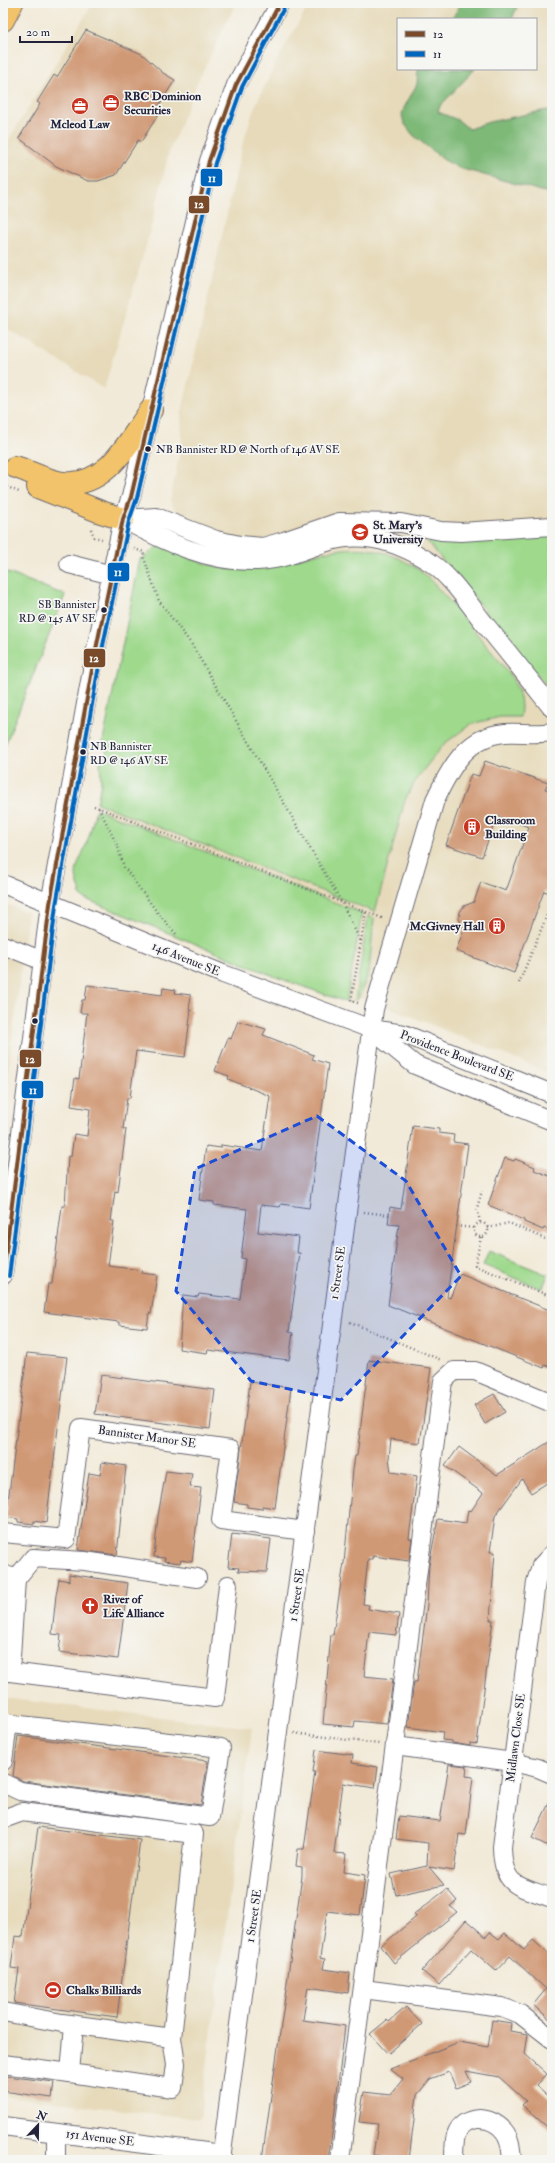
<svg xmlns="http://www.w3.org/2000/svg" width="555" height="2163" font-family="'IM FELL Double Pica',serif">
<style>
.built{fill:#e6daba;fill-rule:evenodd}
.industrial{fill:#c8c4b8}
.green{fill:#9ed98c;stroke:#607e64}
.forest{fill:#7eb978;stroke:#506e5a}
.building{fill:#d09976}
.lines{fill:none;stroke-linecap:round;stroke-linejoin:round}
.minor-casing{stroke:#6b6872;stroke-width:20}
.highway-casing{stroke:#6b6872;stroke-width:24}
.path{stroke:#6b6872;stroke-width:2.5;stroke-dasharray:1 3;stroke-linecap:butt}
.minor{stroke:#fff;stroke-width:18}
.highway{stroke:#f2c36a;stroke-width:22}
.bus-1-casing{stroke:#f6f6f2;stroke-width:7}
.bus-2-casing{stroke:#f6f6f2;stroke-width:7}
.bus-1{stroke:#7a4b2a;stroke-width:4}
.bus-2{stroke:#0065bd;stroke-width:4}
.marked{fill:#1d4ed8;fill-opacity:0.2;stroke:#1d4ed8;stroke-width:3;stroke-dasharray:8 5;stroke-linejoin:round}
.bus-dot{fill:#22223b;stroke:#f6f6f2;stroke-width:1.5}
.labels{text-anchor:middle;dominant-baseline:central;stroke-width:3.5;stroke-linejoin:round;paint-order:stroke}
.bus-label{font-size:11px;fill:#22223b;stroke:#f6f6f2;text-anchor:start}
.poi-label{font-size:12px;font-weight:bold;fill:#22223b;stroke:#f6f6f2;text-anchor:start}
.street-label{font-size:12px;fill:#22223b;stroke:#f6f6f2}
.line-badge{stroke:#f6f6f2;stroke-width:1.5}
.badge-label{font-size:11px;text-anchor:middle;font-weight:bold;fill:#fff}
</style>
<rect width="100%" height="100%" fill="#f6f6f2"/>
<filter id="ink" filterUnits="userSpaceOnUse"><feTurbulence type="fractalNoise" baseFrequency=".025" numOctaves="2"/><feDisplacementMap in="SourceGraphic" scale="8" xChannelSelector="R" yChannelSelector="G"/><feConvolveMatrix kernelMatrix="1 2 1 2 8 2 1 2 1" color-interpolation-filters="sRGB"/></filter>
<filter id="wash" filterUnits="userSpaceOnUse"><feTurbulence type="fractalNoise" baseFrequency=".012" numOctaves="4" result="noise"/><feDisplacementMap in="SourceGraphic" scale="16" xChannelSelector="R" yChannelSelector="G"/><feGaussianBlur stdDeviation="0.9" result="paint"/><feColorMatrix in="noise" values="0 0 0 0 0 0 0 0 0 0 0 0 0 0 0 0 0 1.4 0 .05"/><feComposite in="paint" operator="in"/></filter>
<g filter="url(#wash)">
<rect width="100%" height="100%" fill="#f2ead8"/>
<!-- built -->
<g class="built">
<path d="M93,3H236L197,83L169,152L148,239L104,389L3,326V149Z"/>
<path d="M310,3H552V1074L393,1009L360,998L352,1004L104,905L93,849L161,553L176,512L170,501L182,441L181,416L243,143L253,111L276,62ZM398,19H536V69H398Z"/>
<path d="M3,903L28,912L8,1073L3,1071Z"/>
<path d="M3,1698L252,1728L200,2119L3,2096Z"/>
</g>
<!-- industrial -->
<path class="industrial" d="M3,1071L8,1073L3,1124Z"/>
<!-- green -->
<g class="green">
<path d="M552,533V692L421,534Z"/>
<path d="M158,547L166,548C190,558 220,572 247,569C311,562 354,527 416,568C422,571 427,577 432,582C451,602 468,623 485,644C503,666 526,687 520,717H500L471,724L444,744L417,778L405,800L375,912L97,803L101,783L100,757L105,758L107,750L102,748L103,741L140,559C147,558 150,549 158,547Z"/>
<path d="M3,571L65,595L3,750Z"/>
<path d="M96,809L362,913L346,1002L276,977L83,898L79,893L81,892C70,869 80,863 87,842C91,831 93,820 96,809Z"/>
<path d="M368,916L374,918L369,972L358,999L355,1000Z"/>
<path d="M489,1251L548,1275L542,1289L483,1265Z"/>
</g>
<!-- forest -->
<g class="forest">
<path d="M461,3H519L512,19H452Z"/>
<path d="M418,69H475L440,106L438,112L458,120L469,129L489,122L552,109V194L459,168L444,160L413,135L404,123L402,115L404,108L417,84Z"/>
</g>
<g id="blocks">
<!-- building -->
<g class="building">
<path d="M86,30L142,54L163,73L175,80L154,113L158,115L141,142L138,140L116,175L98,181H88L56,166L19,138L40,104L37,102L54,75L57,77Z"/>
<path d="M485,761L548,783L545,789L552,791V894L544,891L514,973L456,951L464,929L459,919L460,912L464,906L474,902L481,882L506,891L529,827L497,816L482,857L446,845L471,774L479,776Z"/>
<path d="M87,985L162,995L163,988L176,990L175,993L191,995L189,1010H191L185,1057L136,1051L130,1098H127L123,1129H126L118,1192L115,1191L111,1221H114L108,1266L142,1270L141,1273L157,1275L151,1314L149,1313L147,1328L119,1325V1322L44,1312L48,1284H52L62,1206H65L68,1156L71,1157L74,1134L87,1136L90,1109L71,1106L75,1078L79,1079L87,1013H80L82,1000H85Z"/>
<path d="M238,1021L266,1029L263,1035L314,1055L312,1059L328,1064L309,1208L281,1204L280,1207L261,1205L258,1232L299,1237L297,1253H300L289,1332L293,1333L289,1360L208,1350L207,1353L179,1349L183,1295L198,1297L199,1294L240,1299L245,1259L241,1258L247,1209L214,1205V1202L199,1200L206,1146L221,1148V1145L262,1151L270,1096L228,1079L229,1076L215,1071L228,1038L231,1039Z"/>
<path d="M413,1126L439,1129V1133L454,1135L453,1142L468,1144L447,1297L450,1298L460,1274L552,1311V1368L545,1365L544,1368L388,1305L399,1225L388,1224L390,1207L401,1209Z"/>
<path d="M505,1158L514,1161L515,1159L535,1167L534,1170L552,1177V1231L544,1228L543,1230L524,1222V1220L488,1205Z"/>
<path d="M27,1353L67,1357L46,1523L34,1521V1524L18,1522V1519L6,1517Z"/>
<path d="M369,1360L431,1368L420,1443L391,1439L389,1458L391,1472L417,1476L409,1538L412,1539L409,1561L373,1556L372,1559H368L363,1604L369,1605L368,1609L399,1614L396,1635L369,1632L364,1676L393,1679L387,1724L355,1721L354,1727L323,1724L331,1634L333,1635L344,1563L353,1470L355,1456H357Z"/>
<path d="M101,1375L215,1390L210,1429L95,1414Z"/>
<path d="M250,1382L291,1388L275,1508L262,1506V1509L247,1507V1504L234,1502Z"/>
<path d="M494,1394L505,1412L485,1424L474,1405Z"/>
<path d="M552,1440V1480L531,1493L522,1479L495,1516L490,1552H495L490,1620H493L477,1744L470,1743V1746L452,1743V1741L442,1740L443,1732L408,1727L414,1682H417L427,1605L429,1565L438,1519L466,1523L468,1510L471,1511L483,1493L445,1466L459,1447L497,1475Z"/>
<path d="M102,1462L126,1466L117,1555L78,1550L89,1473L100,1475Z"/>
<path d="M166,1471L192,1474L190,1487L201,1488L192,1562L181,1560L180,1563L164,1561L165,1558L154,1557L158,1516Z"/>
<path d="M232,1534L271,1539L267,1572L238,1571L239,1568L228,1567Z"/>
<path d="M69,1574L128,1583L118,1659L59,1652L61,1635L52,1634L56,1595L59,1579L69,1581Z"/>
<path d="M18,1736L208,1761L201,1805L23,1781L13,1776Z"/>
<path d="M316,1750L353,1755L352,1763L378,1767L375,1788L343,1783L334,1853L346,1854L344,1872L365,1875L360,1915L327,1911L320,1958L325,1959L323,1969L350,1973L348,1993L308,1987L303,2020L345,2026L333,2127L328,2160H262L302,1876V1867L296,1866L298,1849H304L315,1772H313Z"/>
<path d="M449,1764L467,1766L466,1776L473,1777L466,1835L459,1834L454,1871L429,1867L444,1885L396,1895L391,1874L427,1866L428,1843L396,1839L399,1816L440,1821Z"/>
<path d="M552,1797V1848L532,1838Z"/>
<path d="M38,1827L140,1840L117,2017L14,2003L19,1969L11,1968L15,1936L23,1937Z"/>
<path d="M447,1889L457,1901L450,1906L457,1912L394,1963L381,1946L416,1917L414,1914Z"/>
<path d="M466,1920L486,1937L490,1932L499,1939L505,1933L524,1950L533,1940L552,1957V2021L533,2005L546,1989L510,1956L496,1971L471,1949L439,1985L422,1971Z"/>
<path d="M406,2007L422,2024L388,2054L370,2034L387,2020L389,2022Z"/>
<path d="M492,2020L511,2023L510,2031L528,2034L525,2054L547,2074L536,2086L552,2100V2131L522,2105L526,2101L499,2077L466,2071L471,2082L456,2088L449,2072L430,2079L417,2095L409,2160L373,2155L378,2124L359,2122L364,2092L390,2095L403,2079L390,2069L459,2042L488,2047Z"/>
<path d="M6,2076L54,2082L52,2098L3,2091V2082H5Z"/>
</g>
</g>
</g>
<g filter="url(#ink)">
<use href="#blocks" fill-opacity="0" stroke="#6b6872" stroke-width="1"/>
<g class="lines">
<defs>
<g id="minor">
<path d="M123,519C163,541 210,563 257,561C283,560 303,550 327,542C361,531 395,541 425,559C450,574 466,600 484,623C507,651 529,679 552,708"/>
<path d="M123,519L156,517L216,540L240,545L263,547L284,541L339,522L401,523L441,531L461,532L552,526"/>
<path d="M69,564L112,575"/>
<path d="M3,884L223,974L371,1029L404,1034L552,1094"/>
<path d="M3,945L43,961"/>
<path d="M372,1030L415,1065L552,1121"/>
<path d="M3,1275L50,904L94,659L123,519L131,497L209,161L236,85L280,3"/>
<path d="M3,1533L66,1539L81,1428L231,1449L221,1520L305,1531"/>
<path d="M552,1554L541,1566L536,1582L502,1847C503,1889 520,1886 552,1898"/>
<path d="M3,1574L16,1579L33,1558L85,1561L197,1578"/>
<path d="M3,1672H10L16,1579"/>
<path d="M10,1672L215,1698L228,1585"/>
<path d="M3,1723L221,1748L210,1817L20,1791L3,1783"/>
<path d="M395,1746L513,1762L538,1768L552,1774"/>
<path d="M3,1761L8,1723"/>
<path d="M3,1819L22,1812L194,1834L172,2038L62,2023L3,2012"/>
<path d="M363,1989L502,2007L520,2014L552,2039"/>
<path d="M74,2025L70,2073L173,2088L176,2064L172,2038"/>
<path d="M3,2064L70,2073"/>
<path d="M3,2126L222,2154"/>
<path d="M56,2160V2133"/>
<path d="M221,2160L374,1009L435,800C450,768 467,736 505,733C520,732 537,735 552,732"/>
<path d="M340,2160L443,1381L454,1371H475L552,1403"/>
<path d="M454,2160C454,2152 454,2142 456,2135C463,2114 491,2115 504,2131C511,2139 511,2150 512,2160"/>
</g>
<g id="highway">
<path d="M3,20L12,3"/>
<path d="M16,467C30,472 48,481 63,483C108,488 129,440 151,410"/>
<path d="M38,487L101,512L123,519"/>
</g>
</defs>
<!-- minor casing -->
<use href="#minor" class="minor-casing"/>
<!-- highway casing -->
<use href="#highway" class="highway-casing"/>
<!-- path -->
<g class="path">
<path d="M3,485L19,492"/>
<path d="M91,529L94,537L102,539"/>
<path d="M134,549L144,552V558L159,601L192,645L342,903L361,942"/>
<path d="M94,806L382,918"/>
<path d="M99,808L117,845L124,867L157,912L177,935"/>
<path d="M519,983L552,903"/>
<path d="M358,1003L351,1001L366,912"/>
<path d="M364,1212L389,1215"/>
<path d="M480,1222L477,1208L482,1191"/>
<circle cx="481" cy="1230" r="7"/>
<path d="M456,1226L474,1228"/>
<path d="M488,1228L509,1223L552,1242"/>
<path d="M481,1237L475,1265L478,1267L552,1297"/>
<path d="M350,1322L441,1360"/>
<path d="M294,1733L379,1744"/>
</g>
<!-- minor -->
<use href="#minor" class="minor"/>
<!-- highway -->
<use href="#highway" class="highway"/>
<defs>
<path id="bus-1" d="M3,1275L50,904L94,659L123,519L131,497L209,161L236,85L280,3"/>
<path id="bus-2" d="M9,1276L56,905L100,660L129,521L137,498L215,163L242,87L285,6"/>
</defs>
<!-- bus-1 casing -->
<use href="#bus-1" class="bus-1-casing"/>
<!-- bus-2 casing -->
<use href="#bus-2" class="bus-2-casing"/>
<!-- bus-1 -->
<use href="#bus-1" class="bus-1"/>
<!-- bus-2 -->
<use href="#bus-2" class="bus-2"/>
</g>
</g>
<!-- marked area -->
<path class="marked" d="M317,1116L406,1181L461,1276L341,1400L251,1381L176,1291L195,1169Z"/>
<!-- icons -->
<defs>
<symbol id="office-disc" viewBox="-11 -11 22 22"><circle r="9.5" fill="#c8321e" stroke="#f6f6f2"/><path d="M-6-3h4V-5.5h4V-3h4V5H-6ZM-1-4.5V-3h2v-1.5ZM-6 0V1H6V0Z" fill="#fff"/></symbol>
<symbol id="university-disc" viewBox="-11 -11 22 22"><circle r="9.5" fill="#c8321e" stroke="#f6f6f2"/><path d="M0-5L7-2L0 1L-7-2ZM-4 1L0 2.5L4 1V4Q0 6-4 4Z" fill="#fff"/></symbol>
<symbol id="building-disc" viewBox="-11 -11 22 22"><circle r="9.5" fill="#c8321e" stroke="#f6f6f2"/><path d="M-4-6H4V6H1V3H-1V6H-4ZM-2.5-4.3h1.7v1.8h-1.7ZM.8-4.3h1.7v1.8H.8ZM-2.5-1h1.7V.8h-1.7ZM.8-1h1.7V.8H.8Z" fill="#fff"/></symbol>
<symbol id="church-disc" viewBox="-11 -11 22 22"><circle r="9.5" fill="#c8321e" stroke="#f6f6f2"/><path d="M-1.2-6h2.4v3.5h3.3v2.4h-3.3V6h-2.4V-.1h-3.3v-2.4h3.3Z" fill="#fff"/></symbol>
<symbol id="stadium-disc" viewBox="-11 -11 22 22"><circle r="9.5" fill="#c8321e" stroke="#f6f6f2"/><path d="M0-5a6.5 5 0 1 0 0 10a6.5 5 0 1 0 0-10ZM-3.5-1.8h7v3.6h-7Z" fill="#fff"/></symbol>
</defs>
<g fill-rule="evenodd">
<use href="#office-disc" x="101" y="93" width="20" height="20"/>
<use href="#office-disc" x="70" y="96" width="20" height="20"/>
<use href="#university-disc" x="350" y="522" width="20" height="20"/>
<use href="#building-disc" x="462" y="817" width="20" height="20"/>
<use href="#building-disc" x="487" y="916" width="20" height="20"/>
<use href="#church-disc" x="80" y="1596" width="20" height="20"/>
<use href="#stadium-disc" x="43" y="1980" width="20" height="20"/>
</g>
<!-- markers -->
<g class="bus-dot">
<circle cx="148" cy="449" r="3.5"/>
<circle cx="104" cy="610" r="3.5"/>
<circle cx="83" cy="752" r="3.5"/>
<circle cx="35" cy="1021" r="3.5"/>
</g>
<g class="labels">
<!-- bus labels -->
<g class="bus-label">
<text x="156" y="449">NB Bannister RD @ North of 146 AV SE</text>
<text x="96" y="604" text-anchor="end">SB Bannister<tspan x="96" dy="14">RD @ 145 AV SE</tspan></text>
<text x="90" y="746">NB Bannister<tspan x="90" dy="14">RD @ 146 AV SE</tspan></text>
</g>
<!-- poi labels -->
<g class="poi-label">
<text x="124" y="96">RBC Dominion<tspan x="124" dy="14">Securities</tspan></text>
<text x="80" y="124" text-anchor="middle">Mcleod Law</text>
<text x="373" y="525">St. Mary's<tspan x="373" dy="14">University</tspan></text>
<text x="485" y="820">Classroom<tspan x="485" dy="14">Building</tspan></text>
<text x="484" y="926" text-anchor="end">McGivney Hall</text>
<text x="103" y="1599">River of<tspan x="103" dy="14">Life Alliance</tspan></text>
<text x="66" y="1990">Chalks Billiards</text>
</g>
<!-- street labels -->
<g class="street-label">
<text transform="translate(186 959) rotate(22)">146 Avenue SE</text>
<text transform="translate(457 1056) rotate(21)">Providence Boulevard SE</text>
<text transform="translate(338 1273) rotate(-82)">1 Street SE</text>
<text transform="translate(147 1437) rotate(8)">Bannister Manor SE</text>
<text transform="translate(297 1595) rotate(-82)">1 Street SE</text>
<text transform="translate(516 1738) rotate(-83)">Midlawn Close SE</text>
<text transform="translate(254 1916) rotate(-82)">1 Street SE</text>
<text transform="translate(100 2138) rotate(7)">151 Avenue SE</text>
</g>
</g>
<g class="line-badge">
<rect x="200" y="168" width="23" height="19" rx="4" fill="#0065bd"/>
<rect x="188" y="195" width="22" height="19" rx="4" fill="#7a4b2a"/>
<rect x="107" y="562" width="23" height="20" rx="4" fill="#0065bd"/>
<rect x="83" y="648" width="23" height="20" rx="4" fill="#7a4b2a"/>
<rect x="19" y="1049" width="23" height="19" rx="4" fill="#7a4b2a"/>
<rect x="21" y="1080" width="23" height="19" rx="4" fill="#0065bd"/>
</g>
<g class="badge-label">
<text x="212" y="182">11</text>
<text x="199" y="208">12</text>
<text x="118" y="576">11</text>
<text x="94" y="662">12</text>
<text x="30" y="1063">12</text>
<text x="33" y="1094">11</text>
</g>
<!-- margin -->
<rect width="555" height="2163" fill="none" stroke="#f6f6f2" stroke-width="16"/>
<!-- legend -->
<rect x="397" y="18" width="140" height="52" fill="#f6f6f2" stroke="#a1a1a9"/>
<rect x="405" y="31" width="20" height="6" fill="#7a4b2a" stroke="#a1a1a9"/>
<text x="433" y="38" font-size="12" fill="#22223b">12</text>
<rect x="405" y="51" width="20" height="6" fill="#0065bd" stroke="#a1a1a9"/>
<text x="433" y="58" font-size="12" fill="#22223b">11</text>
<!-- north arrow -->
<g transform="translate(38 2125) rotate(22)" stroke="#f6f6f2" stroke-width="3" paint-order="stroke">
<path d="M0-3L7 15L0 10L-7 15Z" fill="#22223b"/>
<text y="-6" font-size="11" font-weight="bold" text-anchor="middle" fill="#22223b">N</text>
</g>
<!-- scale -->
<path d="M20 36v6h52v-6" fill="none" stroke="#22223b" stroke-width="2"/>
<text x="26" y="36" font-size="12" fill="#22223b" stroke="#f6f6f2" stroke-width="3" paint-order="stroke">20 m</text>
</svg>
